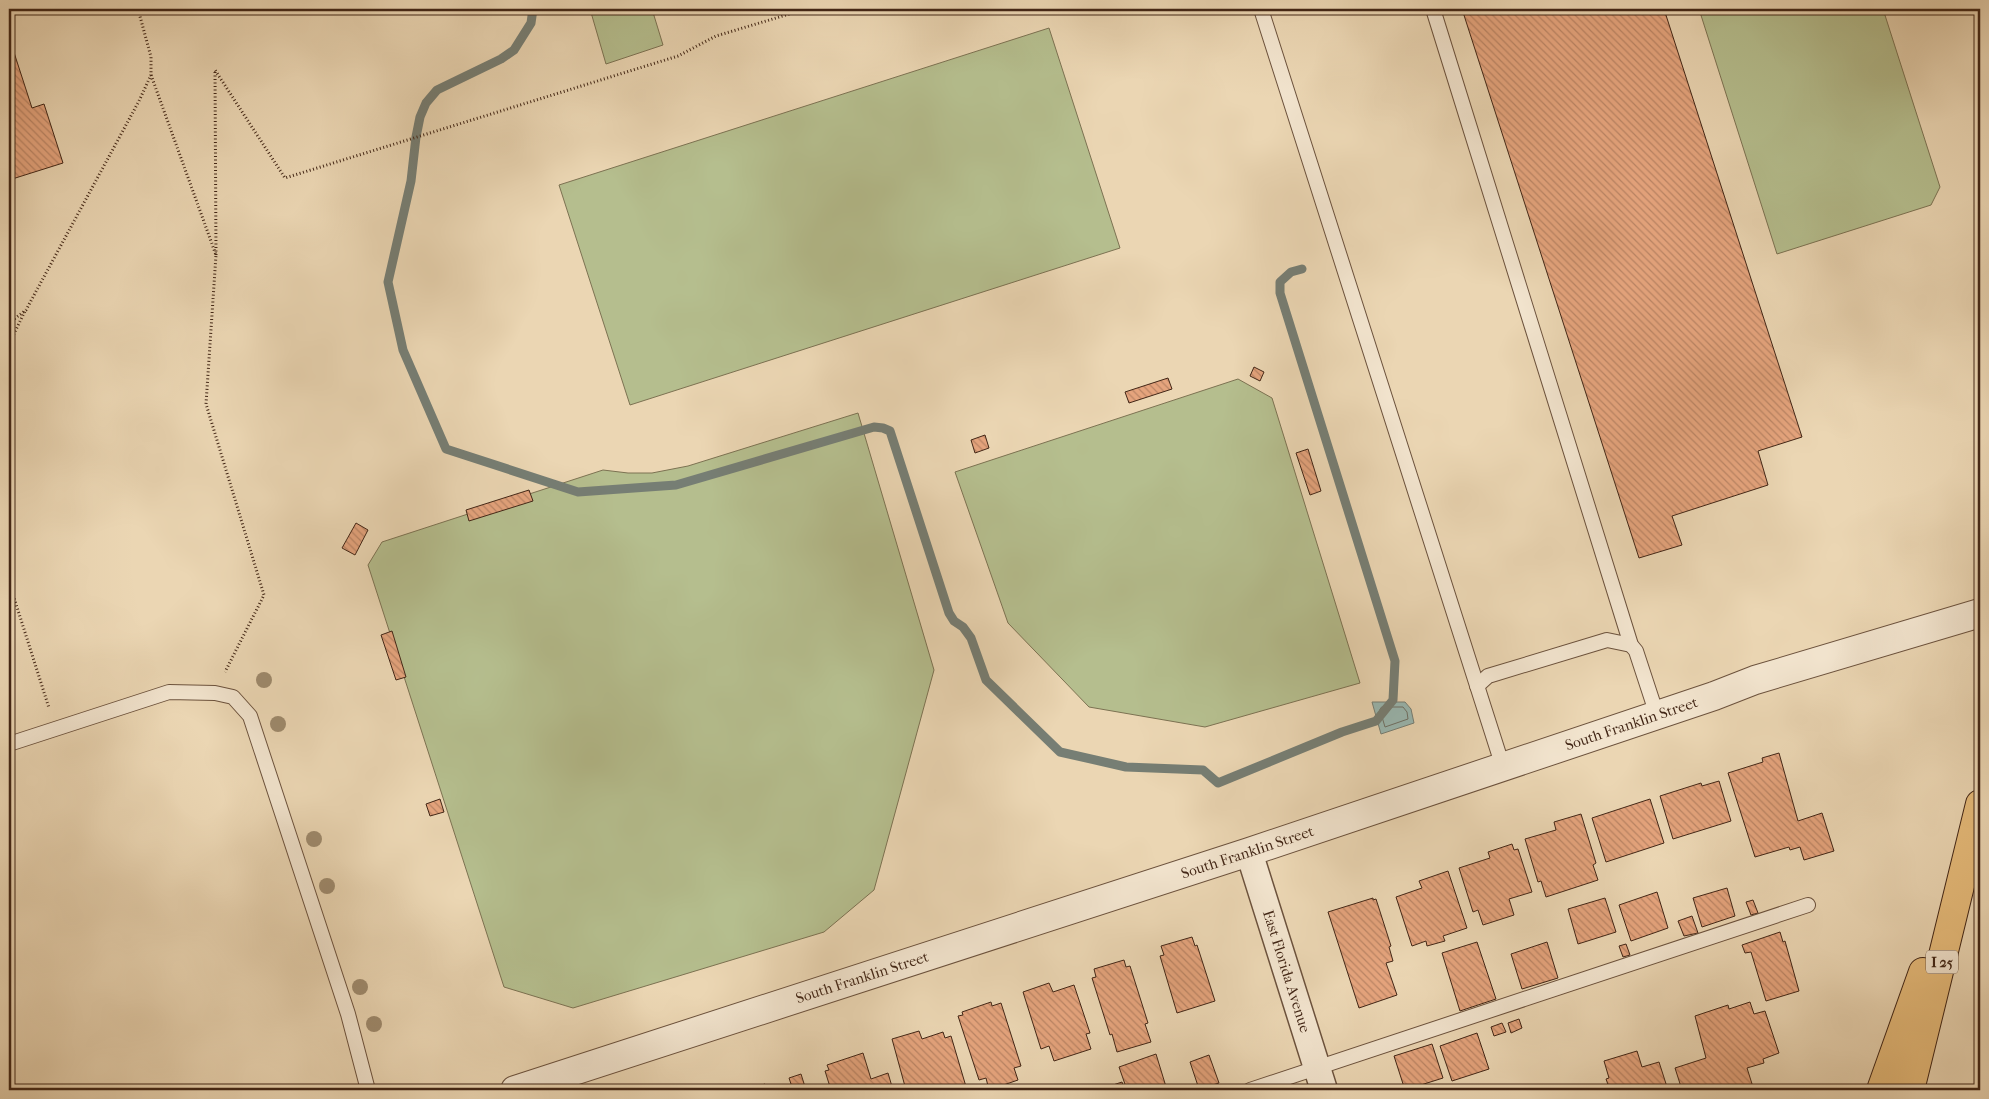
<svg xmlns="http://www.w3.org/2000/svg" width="1989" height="1099" font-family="'IM FELL French Canon',serif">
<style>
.pitch{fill:#b5be8e;stroke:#7c7252}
.water{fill:#99b8b2;stroke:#767e74}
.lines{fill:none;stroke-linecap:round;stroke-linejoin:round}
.shore{stroke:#6e6f64;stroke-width:1}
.stream{stroke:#767e74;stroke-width:9}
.building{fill:url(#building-back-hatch);stroke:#422616}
.service-casing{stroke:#6c523d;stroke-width:16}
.minor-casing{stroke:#6c523d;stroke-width:29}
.tertiary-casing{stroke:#6c523d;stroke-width:30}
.motorway-casing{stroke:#422616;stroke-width:30}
.path{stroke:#422616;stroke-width:3;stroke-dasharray:1 2.5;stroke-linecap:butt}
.service{stroke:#f2e4ce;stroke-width:14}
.minor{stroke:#f2e4ce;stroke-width:26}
.tertiary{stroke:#f2e4ce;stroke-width:28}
.motorway{stroke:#e6bb7a;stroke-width:28}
.tree{fill:#9e8a6d}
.labels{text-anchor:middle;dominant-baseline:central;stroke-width:4;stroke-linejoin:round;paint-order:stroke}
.shield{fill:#f2e4ce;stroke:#775f4d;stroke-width:1}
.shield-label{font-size:14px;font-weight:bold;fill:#422616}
.street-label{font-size:15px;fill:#422616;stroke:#f2e4ce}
</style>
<defs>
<pattern id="building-back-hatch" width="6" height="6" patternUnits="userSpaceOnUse" patternTransform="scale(1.25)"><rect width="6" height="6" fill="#e5a47d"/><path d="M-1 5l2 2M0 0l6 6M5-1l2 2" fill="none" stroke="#bb8565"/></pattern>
</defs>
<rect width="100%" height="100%" fill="#ebd6b3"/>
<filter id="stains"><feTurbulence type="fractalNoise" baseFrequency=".004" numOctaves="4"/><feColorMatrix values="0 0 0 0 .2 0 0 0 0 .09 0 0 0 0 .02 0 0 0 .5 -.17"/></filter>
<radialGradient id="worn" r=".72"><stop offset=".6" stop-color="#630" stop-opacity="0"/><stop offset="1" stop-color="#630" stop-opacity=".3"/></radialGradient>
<!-- pitch -->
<g class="pitch">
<path d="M590,9H652L663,45L606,64Z"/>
<path d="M1699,9H1883L1940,187L1931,205L1777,254Z"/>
<path d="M1049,28L1120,248L630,405L559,185Z"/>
<path d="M1238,379L1272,398L1360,683L1205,727L1089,707L1008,623L955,472Z"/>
<path d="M858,413L934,670L874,890L824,932L573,1008L504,987L368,565L382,542L603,470L628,473H652L688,466Z"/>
</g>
<!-- water -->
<path class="water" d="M1372,702H1405L1411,709L1414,723L1381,734Z"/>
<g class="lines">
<!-- shore -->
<path class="shore" d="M1382,707H1403L1407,712L1408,719L1385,727L1380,710Z"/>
<!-- stream -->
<path class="stream" d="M533,9L531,23L514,50L501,59L437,90L426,103L420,117L416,137L411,181L388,282L403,350L446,449L578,492L676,485L874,427L883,428L890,431L949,613L954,621L963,627L971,638L986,680L1060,752L1126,767L1203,770L1218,783L1342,732L1376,721L1393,700L1395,661L1280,293V282L1291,272L1302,269"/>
</g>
<!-- building -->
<g class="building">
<path d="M1462,9H1664L1802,437L1758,451L1768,485L1672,516L1682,545L1639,558Z"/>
<path d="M9,37L32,108L44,104L63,163L9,180Z"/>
<path d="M1254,367L1264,372L1260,381L1250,376Z"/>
<path d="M1168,378L1172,389L1129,403L1125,392Z"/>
<path d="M985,435L989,448L975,453L971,440Z"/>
<path d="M1308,449L1321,491L1310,495L1296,453Z"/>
<path d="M529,490L533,501L469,521L466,510Z"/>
<path d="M356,523L368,530L355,555L342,548Z"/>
<path d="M392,631L406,677L396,680L381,635Z"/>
<path d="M1779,753L1798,821L1822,813L1834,851L1804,860L1800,847L1790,850L1789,847L1755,857L1728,773L1763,762L1762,758Z"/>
<path d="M1719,781L1731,821L1673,839L1660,796L1701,783L1702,786Z"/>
<path d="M440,799L444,812L430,816L426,804Z"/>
<path d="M1650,799L1664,843L1606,862L1592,818Z"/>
<path d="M1581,814L1596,863L1593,865L1598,880L1546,897L1541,881L1538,882L1525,839L1556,830L1554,822Z"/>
<path d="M1512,844L1514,850L1518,849L1532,892L1509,899L1514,915L1483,925L1478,910L1473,912L1459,868L1490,858L1488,852Z"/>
<path d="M1448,871L1467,928L1443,936L1445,941L1427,946L1426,941L1412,946L1396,897L1422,888L1419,881Z"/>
<path d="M1727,888L1735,916L1702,927L1693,898Z"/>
<path d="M1657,892L1668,928L1631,941L1619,905Z"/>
<path d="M1373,898V900L1376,899L1391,946L1389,947L1393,961L1386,963L1397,995L1359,1008L1328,912Z"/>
<path d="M1605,898L1616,932L1578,944L1568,909Z"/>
<path d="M1753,900L1758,913L1751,915L1746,902Z"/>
<path d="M1692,916L1698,933L1684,936L1678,921Z"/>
<path d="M1780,932L1783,942L1785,941L1799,991L1766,1001L1751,952L1745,953L1742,945Z"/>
<path d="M1192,937L1195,946L1197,945L1215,1001L1177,1013L1160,956L1164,955L1161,946Z"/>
<path d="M1477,942L1496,999L1460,1011L1442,953Z"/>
<path d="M1547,942L1558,978L1522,989L1511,954Z"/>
<path d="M1626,944L1630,955L1623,957L1619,946Z"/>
<path d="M1124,960L1126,967L1130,966L1148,1023L1145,1024L1151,1042L1117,1052L1112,1034L1110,1035L1092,978L1096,977L1094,969Z"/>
<path d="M1049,983L1053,992L1074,985L1090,1033L1086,1034L1091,1049L1054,1061L1049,1046L1041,1049L1023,992Z"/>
<path d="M991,1002L992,1006L1001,1003L1021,1066L1014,1068L1018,1080L989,1090L986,1078L979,1080L958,1016L963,1015L962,1012Z"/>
<path d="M1750,1002L1754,1014L1765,1011L1779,1053L1763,1059L1764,1063L1747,1068L1753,1087L1743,1090H1682L1675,1068L1706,1058L1695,1016L1728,1005L1729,1009Z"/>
<path d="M1519,1019L1522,1028L1511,1033L1508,1023Z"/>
<path d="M1502,1023L1506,1032L1494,1036L1491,1027Z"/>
<path d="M919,1031L922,1039L943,1032L945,1038L951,1036L967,1090H906L892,1039Z"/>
<path d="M1477,1033L1489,1069L1452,1081L1440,1046Z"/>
<path d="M1432,1044L1443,1078L1405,1090L1394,1056Z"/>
<path d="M1637,1051L1642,1067L1659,1062L1668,1090H1610L1606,1079L1609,1078L1604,1061Z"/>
<path d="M863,1053L871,1079L888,1073L893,1090H831L825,1071L829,1070L827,1065Z"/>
<path d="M1156,1054L1167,1090H1127L1119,1067Z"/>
<path d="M1209,1055L1219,1083L1199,1089L1190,1062Z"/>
<path d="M801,1074L806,1090H783L792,1087L789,1078Z"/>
<path d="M1122,1082L1125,1090H1098Z"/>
<path d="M765,1084L766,1087L770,1086L771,1090H756L755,1087Z"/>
</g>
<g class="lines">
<defs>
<g id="service">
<path d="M1261,9L1503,767"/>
<path d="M1433,9L1631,645L1636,651L1657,715"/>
<path d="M1477,686L1488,676L1607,640L1631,645"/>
<path d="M9,744L169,692L215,693L233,697L250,716L348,1014L368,1090"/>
<path d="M1250,1090L1808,905"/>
</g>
<g id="minor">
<path id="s1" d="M1249,852L1324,1090"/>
</g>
<g id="tertiary">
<path id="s2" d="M515,1090L1249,852L1714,696L1755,680L1980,613"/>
</g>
<g id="motorway">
<path d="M1881,1090L1923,972"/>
<path d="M1910,1090L1980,804"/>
</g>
</defs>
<!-- service casing -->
<use href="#service" class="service-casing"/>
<!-- minor casing -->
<use href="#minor" class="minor-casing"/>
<!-- tertiary casing -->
<use href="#tertiary" class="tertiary-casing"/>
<!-- motorway casing -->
<use href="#motorway" class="motorway-casing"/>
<!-- path -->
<g class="path">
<path d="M151,75L216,255L206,404L264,595L225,672"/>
<path d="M216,255L215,70L285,178L678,56L716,36L806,9"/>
<path d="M9,323L26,310L139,101L151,75V57L138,9"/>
<path d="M9,344L25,311"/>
<path d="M9,582L49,708"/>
</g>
<!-- service -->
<use href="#service" class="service"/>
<!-- minor -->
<use href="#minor" class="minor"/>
<!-- tertiary -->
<use href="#tertiary" class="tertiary"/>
<!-- motorway -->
<use href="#motorway" class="motorway"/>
</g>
<!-- trees -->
<g class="tree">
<circle cx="264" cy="680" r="8"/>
<circle cx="278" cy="724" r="8"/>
<circle cx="314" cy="839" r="8"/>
<circle cx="327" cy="886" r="8"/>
<circle cx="360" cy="987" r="8"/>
<circle cx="374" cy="1024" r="8"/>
</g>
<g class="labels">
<!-- shield labels -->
<rect class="shield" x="1926" y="950.5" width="32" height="23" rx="4"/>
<g class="shield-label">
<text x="1942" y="962">I 25</text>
</g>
<!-- street labels -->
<g class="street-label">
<text stroke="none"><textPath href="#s2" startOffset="1175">South Franklin Street</textPath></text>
<text stroke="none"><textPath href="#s2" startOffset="770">South Franklin Street</textPath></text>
<text stroke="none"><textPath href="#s1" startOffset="125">East Florida Avenue</textPath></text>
<text stroke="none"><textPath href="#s2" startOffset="365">South Franklin Street</textPath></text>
</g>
</g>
<!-- margin -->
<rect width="1989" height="1099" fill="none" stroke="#ebd6b3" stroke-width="30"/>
<rect x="10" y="10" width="1969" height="1079" fill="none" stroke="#422616" stroke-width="2.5"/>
<rect x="15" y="15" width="1959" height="1069" fill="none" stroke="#422616"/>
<rect width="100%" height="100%" filter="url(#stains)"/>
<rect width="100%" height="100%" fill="url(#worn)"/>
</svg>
